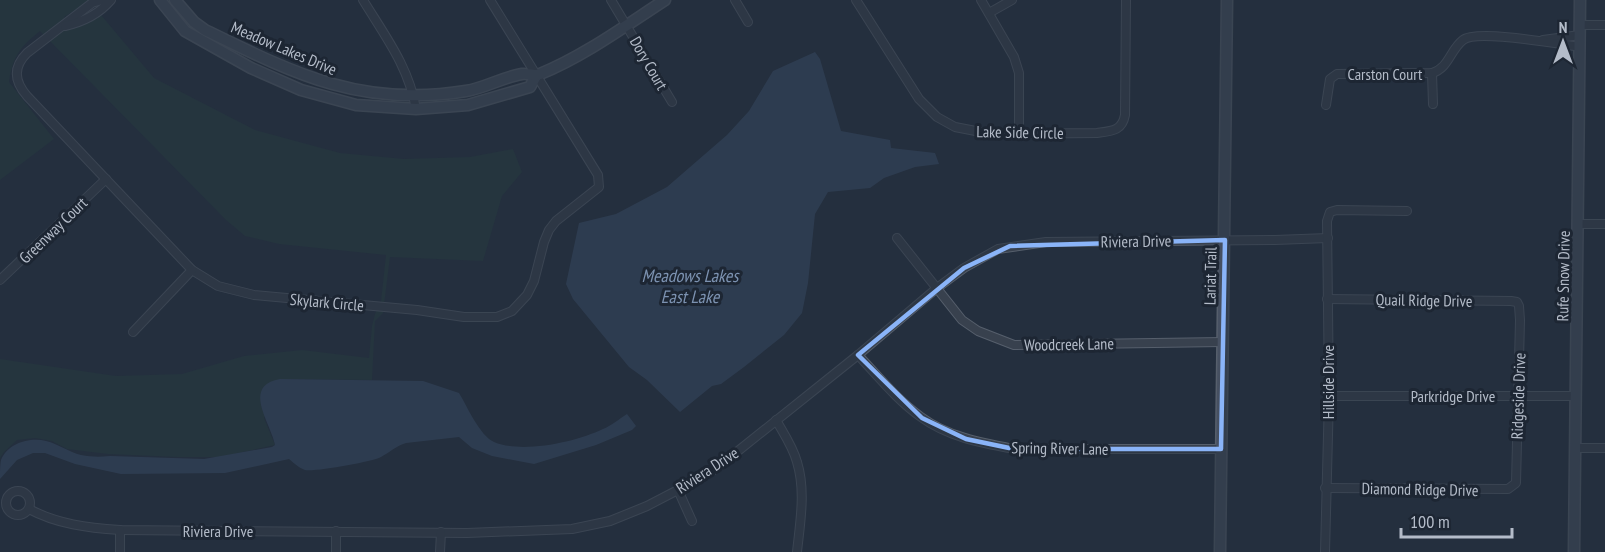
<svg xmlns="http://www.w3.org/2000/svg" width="1605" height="552" font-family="'PT Sans Narrow',sans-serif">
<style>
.green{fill:#263c3f}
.water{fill:#394c67}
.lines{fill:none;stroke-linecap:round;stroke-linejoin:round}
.street-casing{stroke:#565f6c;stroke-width:10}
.secondary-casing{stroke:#565f6c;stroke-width:13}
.street{stroke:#38414e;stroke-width:8}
.secondary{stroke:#465061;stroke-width:10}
.marked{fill:none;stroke:#8ab4f8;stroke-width:4.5;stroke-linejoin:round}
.labels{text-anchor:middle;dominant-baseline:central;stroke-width:6;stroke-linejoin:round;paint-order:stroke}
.street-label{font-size:16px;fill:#b4bcc9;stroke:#1d2633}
.water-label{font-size:18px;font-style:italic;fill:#7c92b1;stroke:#1d2633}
</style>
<rect width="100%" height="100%" fill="#242f3e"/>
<!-- green -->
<path class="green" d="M0,0H92L64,17L73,28L101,15L154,78L255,130L340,153L404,159L470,157L513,149L522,172L502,196L483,261L390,257L383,313L375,321L372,380L280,379L264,418L275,445L220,457H177L108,454L67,449L52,441L35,438L17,440L4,452L0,458V359L116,376L182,374L244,356L302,350L369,358L372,326L375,314L381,301L386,255L279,244L245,236L226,220L40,31C20,47 13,56 9,82L54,139L0,180Z"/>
<!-- water -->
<g class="water">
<path d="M815,52L820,59L841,131L890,140L891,148L935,153L939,164L915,167L884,178L870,188L828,192L815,214L808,283L802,313L784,335L744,367L721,384L712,386L680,412L647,380L629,367L573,299L566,284L579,223L616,214L667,187L727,135L749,111L773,71Z"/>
<path d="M280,379L423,381L459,393C467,406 480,436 494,442C522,454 576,442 603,429C611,426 619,419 627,414L636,426L632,430L596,445L534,464L492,456L472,448L459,437L406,443C396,446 390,452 381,457C371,462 315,472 305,470C299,468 294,463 289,459L225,473L121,474L75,464L45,453H33L17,460L0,479C0,473 0,465 1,460C8,443 30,437 46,441C58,444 69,452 81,455C91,457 100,457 110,456L204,459L272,447L275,445C271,423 241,386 280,379Z"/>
</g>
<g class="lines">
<defs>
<g id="street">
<path d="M102,0L92,3L27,53C13,67 14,81 27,96L192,270L218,286L254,295L417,310L464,317H497L512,311L527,295L534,281L544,242L549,230L556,221L599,187L598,175L490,0"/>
<path d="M363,0C385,36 409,67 416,109"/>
<path d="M611,0L672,102"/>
<path d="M735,0L748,22"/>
<path d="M856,0L919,99L937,117L955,127L991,134L1097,133C1112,131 1122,131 1125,115L1126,0"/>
<path d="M981,0L1014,57L1019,73V134"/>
<path d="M989,13L1012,0"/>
<path d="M1580,25H1605"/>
<path d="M65,26C83,22 99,14 111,0"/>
<path d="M1543,40L1580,35"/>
<path d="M1432,73L1433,104"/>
<path d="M1326,105L1330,79L1337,74L1432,73C1449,68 1450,50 1463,40C1477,29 1558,44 1580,47"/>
<path d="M1579,224H1605"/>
<path d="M897,238L962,320L978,331L1014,345L1223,342"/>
<path d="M0,280L106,179"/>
<path d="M133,332L192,270"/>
<path d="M858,355C878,376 897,400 921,417C948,437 982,443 1014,449H1221"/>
<path d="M1329,396H1576"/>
<path d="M776,420C784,434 793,447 797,462C806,491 800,523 797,552"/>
<path d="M1575,448H1605"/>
<path d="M1325,488L1508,489L1516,483L1520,320L1519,306L1517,302L1511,301L1327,299"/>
<path d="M678,490L692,521"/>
<circle cx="18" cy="503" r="12"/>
<path d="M29,509C57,524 88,528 120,530L467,533L572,529L610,521L647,506L699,479L718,467L858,355L937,288L964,268L998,249L1046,242L1275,240L1328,238"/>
<path d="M120,530V552"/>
<path d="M336,531V552"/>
<path d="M440,552L441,532"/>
<path d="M1325,552L1329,396L1327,221L1330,212L1337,210L1407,211"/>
</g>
<g id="secondary">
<path d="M160,0L185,31L251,68L301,90L356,105L416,109L468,105L530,87L536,76"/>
<path d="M175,0L194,22L205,30C295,74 362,108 466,91C485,88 503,77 522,74C529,73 534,77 540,74C584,56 625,26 665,0"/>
<path d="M1220,552L1227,0"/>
<path d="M1574,552L1580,0"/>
</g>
</defs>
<!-- street casing -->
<use href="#street" class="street-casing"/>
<!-- secondary casing -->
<use href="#secondary" class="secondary-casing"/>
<!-- street -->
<use href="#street" class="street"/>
<!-- secondary -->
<use href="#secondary" class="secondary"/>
</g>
<!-- marked area -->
<path d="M0 0H1605V552H0ZM1225,240L1221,449H1014L966,439L922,418L858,355L964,268L1010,246Z" fill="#242f3e" fill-opacity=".55" fill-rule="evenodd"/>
<path class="marked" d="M1225,240L1221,449H1014L966,439L922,418L858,355L964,268L1010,246Z"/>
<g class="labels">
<!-- street labels -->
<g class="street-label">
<text transform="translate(284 48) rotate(23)">Meadow Lakes Drive</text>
<text transform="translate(649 63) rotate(60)">Dory Court</text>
<text x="1385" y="74">Carston Court</text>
<text transform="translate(1020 132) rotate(1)">Lake Side Circle</text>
<text transform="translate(53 230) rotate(-44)">Greenway Court</text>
<text transform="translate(1136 241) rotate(-1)">Riviera Drive</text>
<text transform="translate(1210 276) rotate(-89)">Lariat Trail</text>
<text transform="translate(1563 276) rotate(-89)">Rufe Snow Drive</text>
<text transform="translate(1424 300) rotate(1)">Quail Ridge Drive</text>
<text transform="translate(327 302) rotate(5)">Skylark Circle</text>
<text transform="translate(1069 344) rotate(-1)">Woodcreek Lane</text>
<text transform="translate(1328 382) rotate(-90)">Hillside Drive</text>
<text x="1453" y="396">Parkridge Drive</text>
<text transform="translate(1518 396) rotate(-88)">Ridgeside Drive</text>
<text transform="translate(1060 448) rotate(1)">Spring River Lane</text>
<text transform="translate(707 470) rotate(-33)">Riviera Drive</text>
<text transform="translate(1420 489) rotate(1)">Diamond Ridge Drive</text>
<text x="218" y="531">Riviera Drive</text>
</g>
<!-- water labels -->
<g class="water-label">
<text x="690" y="275">Meadows Lakes<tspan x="690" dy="21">East Lake</tspan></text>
</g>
</g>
<!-- north arrow -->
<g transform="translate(1563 42)" stroke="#1d2633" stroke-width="4.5" paint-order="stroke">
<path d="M0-4.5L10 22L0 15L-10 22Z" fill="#b4bcc9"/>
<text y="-9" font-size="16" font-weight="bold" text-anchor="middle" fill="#b4bcc9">N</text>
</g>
<!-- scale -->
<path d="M1401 528v9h111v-9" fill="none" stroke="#b4bcc9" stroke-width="3"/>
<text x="1410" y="528" font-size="18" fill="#b4bcc9" stroke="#1d2633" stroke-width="4.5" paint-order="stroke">100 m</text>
</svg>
